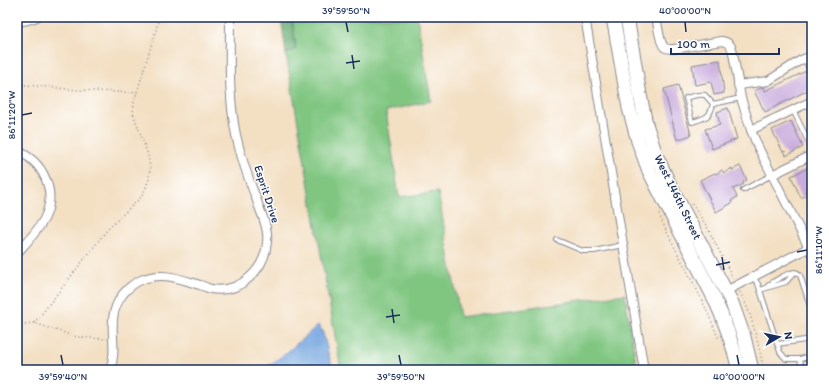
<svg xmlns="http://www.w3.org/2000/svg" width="829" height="387" font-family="Itim,sans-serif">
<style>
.green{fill:#80c681;stroke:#4e7a70}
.forest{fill:#68ab6f;stroke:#426d66}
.water{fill:#73a4de;stroke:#476a9e}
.building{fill:#c9acdc}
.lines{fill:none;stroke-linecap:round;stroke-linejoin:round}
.service-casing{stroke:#878790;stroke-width:6}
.minor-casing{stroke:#878790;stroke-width:10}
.primary-casing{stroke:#878790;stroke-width:15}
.path{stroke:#878790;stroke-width:1.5;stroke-dasharray:1 3;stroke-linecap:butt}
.service{stroke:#fff;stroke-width:4}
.minor{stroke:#fff;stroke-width:8}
.primary{stroke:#fff;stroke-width:13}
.ticks{fill:none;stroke:#1b2f5e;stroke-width:1.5}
.labels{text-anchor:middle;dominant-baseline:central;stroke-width:3;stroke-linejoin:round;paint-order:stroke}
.street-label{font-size:12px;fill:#1b2f5e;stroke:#fff}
.neatline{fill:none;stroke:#1b2f5e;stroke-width:1.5}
.ticks-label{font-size:10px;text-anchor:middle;fill:#1b2f5e}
</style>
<rect width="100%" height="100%" fill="#fff"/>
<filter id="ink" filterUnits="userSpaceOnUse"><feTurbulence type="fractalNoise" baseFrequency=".025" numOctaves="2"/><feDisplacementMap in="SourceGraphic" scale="8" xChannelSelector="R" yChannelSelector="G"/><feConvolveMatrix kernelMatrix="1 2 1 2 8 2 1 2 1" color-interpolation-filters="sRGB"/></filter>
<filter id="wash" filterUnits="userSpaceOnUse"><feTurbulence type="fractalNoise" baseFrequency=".012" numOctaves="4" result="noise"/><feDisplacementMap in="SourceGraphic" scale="16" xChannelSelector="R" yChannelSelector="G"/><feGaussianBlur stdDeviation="0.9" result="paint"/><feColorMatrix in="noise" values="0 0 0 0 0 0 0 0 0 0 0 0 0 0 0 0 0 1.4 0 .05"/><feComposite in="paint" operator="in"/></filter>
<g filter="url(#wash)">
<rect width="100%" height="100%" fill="#f3dfc2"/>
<!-- green -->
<path class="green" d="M292,17H417L431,101L386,111L399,197L438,192L460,317L625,294L637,370H341L286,54L296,49Z"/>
<!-- forest -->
<path class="forest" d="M281,17H292L296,49L286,54Z"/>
<!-- water -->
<path class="water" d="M318,325L322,330L333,370H262L285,354Z"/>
<g id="blocks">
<!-- building -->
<g class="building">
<path d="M720,60L724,93L714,95L711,82L695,85L692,65Z"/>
<path d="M806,71L809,78L812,83V88L765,112L754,91L763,87L765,91Z"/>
<path d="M678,85L691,135L677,140L664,89Z"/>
<path d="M728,108L737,139L712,149L705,129L720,125L717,112Z"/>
<path d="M791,121L803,147L786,156L785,151L783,152L772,130Z"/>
<path d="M740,166L747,180L743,182L744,184L733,189L737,197L731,201L732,203L716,212L700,180L715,173L716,174L722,170L724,173L732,168V170Z"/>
<path d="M812,166V186L808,188L810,194L801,198L791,176Z"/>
</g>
</g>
</g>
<g filter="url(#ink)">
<use href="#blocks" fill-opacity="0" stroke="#878790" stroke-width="1"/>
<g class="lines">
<defs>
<g id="service">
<path d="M805,59L812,77"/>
<path d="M713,104C710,118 705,118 692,122L686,98C693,96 698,94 705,95L713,104L741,98"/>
<path d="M793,110L812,149"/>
<path d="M743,190L772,175"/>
<path d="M557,240L583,251H594L623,245"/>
<path d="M753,277L758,284L780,352L786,359H800"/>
<path d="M767,287C771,282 788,273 794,272C798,272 798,273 800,275L812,312"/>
<path d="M760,290L786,282L794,273"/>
<path d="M777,344L812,339"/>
<path d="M802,370L800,359L812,356"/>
</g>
<g id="minor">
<path d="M585,17L644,370"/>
<path d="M656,17C658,24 659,42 664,47C666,49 670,49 674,49L722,41C729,42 732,46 733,53L741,98L751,130L758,147L812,254"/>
<path d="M17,22L28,20L37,17"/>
<path d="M738,85L768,81L801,60L812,56"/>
<path d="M751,130L812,101"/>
<path d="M17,151C43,161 57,191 45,217C39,230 27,242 17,253"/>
<path d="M772,175L812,155"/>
<path d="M726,291L812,246"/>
<path d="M110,370C120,344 103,320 123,294C128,288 134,283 141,280C162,271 180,279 200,285C204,286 207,288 211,289C240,294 265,270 267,242C269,227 260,212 256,198C248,178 241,157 236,135C228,96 230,56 230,17"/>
</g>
<g id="primary">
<path d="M613,17L629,108L638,141L649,171L714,298C725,321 733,345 739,370"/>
<path d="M627,17L640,95L646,124L656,155L669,183L732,303L744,337L752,370"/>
</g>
</defs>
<!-- service casing -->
<use href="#service" class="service-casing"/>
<!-- minor casing -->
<use href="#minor" class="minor-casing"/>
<!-- primary casing -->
<use href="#primary" class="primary-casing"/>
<!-- path -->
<g class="path">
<path d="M17,84L78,90L137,93"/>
<path d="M692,204L706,225L734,280"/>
<path d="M659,214C669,239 683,262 695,286C704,304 712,322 719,340"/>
<path d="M740,292C753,316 758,344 764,370"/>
<path d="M34,323L40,316L107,230L140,198L145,190L149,179L150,168L148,155L133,113L134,102L156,30L159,17"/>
<path d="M17,325L34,323L77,337L107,339"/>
</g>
<!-- service -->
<use href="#service" class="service"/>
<!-- minor -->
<use href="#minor" class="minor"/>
<!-- primary -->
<use href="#primary" class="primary"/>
</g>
</g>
<!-- ticks -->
<path class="ticks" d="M346,22L348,32M685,22L686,32M352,55L354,69M346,63L360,61M22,115L32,113M797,252L807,250M722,257L724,270M716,265L730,262M392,309L394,323M386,317L400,315M61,355L63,365M399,355L401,365M737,355L739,365"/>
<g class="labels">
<!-- street labels -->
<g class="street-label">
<text transform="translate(267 194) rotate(72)">Esprit Drive</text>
<text transform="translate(678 197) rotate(64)">West 146th Street</text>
</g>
</g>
<!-- margin -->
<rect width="829" height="387" fill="none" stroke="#fff" stroke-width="44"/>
<!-- north arrow -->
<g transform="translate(779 337) rotate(81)" stroke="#ffffff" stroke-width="3" paint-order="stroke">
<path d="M0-3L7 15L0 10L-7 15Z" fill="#1b2f5e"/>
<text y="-6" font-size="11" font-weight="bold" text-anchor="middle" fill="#1b2f5e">N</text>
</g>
<!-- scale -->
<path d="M671 48v6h108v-6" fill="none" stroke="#1b2f5e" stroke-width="2"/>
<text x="677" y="48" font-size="12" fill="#1b2f5e" stroke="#ffffff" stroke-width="3" paint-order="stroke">100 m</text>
<rect x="22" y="22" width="785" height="343" class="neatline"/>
<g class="ticks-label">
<text x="346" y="14">39°59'50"N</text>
<text x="685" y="14">40°00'00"N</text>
<text transform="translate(11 115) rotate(-90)" y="4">86°11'20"W</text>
<text transform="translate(818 250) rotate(-90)" y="4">86°11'10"W</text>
<text x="63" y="380">39°59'40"N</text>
<text x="401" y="380">39°59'50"N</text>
<text x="739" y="380">40°00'00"N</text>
</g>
</svg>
